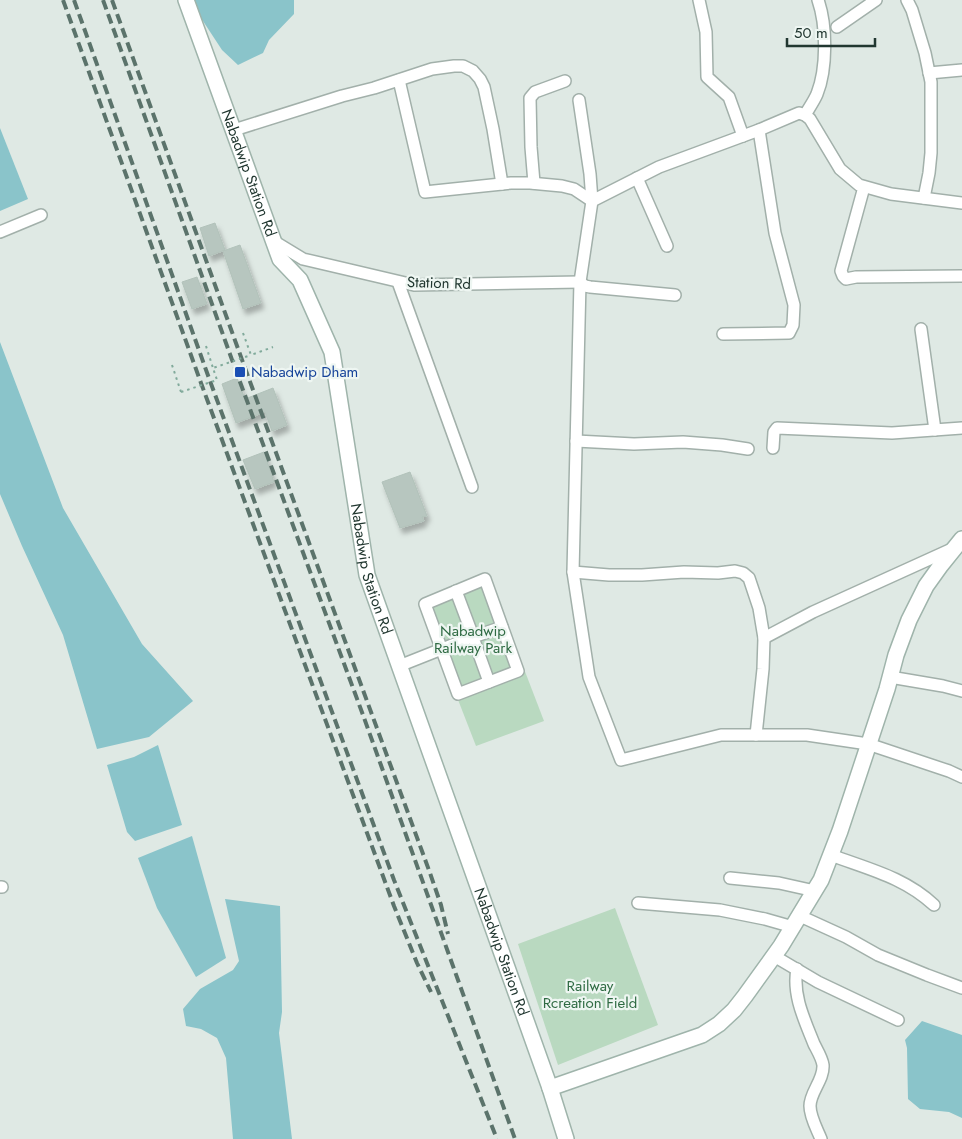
<svg xmlns="http://www.w3.org/2000/svg" width="962" height="1139" font-family="Jost,sans-serif">
<style>
.green{fill:#b9d9c0}
.water{fill:#8ac4ca}
.building{fill:#b7c6bf;stroke:#b2c2ba;filter:url(#shadow)}
.lines{fill:none;stroke-linecap:round;stroke-linejoin:round}
.street-casing{stroke:#a2b0aa;stroke-width:14}
.secondary-casing{stroke:#9fb4ab;stroke-width:18}
.path{stroke:#81aa9b;stroke-width:2;stroke-dasharray:2.5 4;stroke-linecap:butt}
.street{stroke:#fff;stroke-width:11}
.secondary{stroke:#fff;stroke-width:15}
.rail{stroke:#5b736b;stroke-width:4;stroke-dasharray:10 5;stroke-linecap:butt}
.path-bridge{stroke:#81aa9b;stroke-width:2;stroke-dasharray:2.5 4;stroke-linecap:butt}
.transit-dot{fill:#1a4fb4;stroke:#eef6f2;stroke-width:2}
.labels{text-anchor:middle;dominant-baseline:central;stroke-width:4.5;stroke-linejoin:round;paint-order:stroke}
.street-label{font-size:15px;fill:#213730;stroke:#eef6f2}
.transit-label{font-size:15px;fill:#164399;stroke:#eef6f2;text-anchor:start}
.park-label{font-size:15px;fill:#2f6b43;stroke:#eef6f2}
</style>
<defs>
<filter id="shadow"><feDropShadow dx="3" dy="5.5" stdDeviation="2.5" flood-color="#0004"/></filter>
</defs>
<rect width="100%" height="100%" fill="#dfe9e4"/>
<!-- green -->
<g class="green">
<path d="M488,575L544,721L476,746L420,602Z"/>
<path d="M615,908L658,1025L558,1065L518,944Z"/>
</g>
<!-- water -->
<g class="water">
<path d="M194,0H294V14L269,40L263,53L238,65L222,50L201,18Z"/>
<path d="M0,128L28,199L0,211Z"/>
<path d="M0,342L63,508L142,644L193,701L149,737L97,749L63,635L22,546L0,494Z"/>
<path d="M158,745L182,825L135,841L127,832L107,765L134,757Z"/>
<path d="M192,836L226,958L196,977L157,908L138,858Z"/>
<path d="M225,899L280,906L282,1012L279,1033L292,1139H233L226,1058L217,1038L201,1029L186,1026L183,1009L200,989L233,970L239,961Z"/>
<path d="M922,1021L962,1035V1118L949,1112L920,1109L908,1099L907,1048L905,1040Z"/>
</g>
<!-- building -->
<g class="building">
<path d="M215,223L225,250L209,256L200,228Z"/>
<path d="M240,245L261,303L243,309L223,251Z"/>
<path d="M197,277L207,304L192,309L182,282Z"/>
<path d="M237,378L245,399L273,388L287,425L272,431L265,412L236,423L222,384Z"/>
<path d="M264,452L274,482L255,489L243,460Z"/>
<path d="M410,472L427,516L422,517L424,521L400,528L382,482Z"/>
</g>
<g class="lines">
<defs>
<g id="street">
<path d="M699,0L706,32L707,77L729,97L743,136"/>
<path d="M907,0L912,10L925,53L931,82V153L929,173L924,198"/>
<path d="M837,27L876,0"/>
<path d="M929,73L962,70"/>
<path d="M399,80L425,192L511,183H530L562,186L574,189L592,201"/>
<path d="M579,100L590,174L592,201"/>
<path d="M805,115C809,108 814,101 817,94C827,69 827,26 818,0"/>
<path d="M234,130L342,96L374,88L432,69L454,66H463L473,71L480,79L484,87L493,129L502,184"/>
<path d="M637,178L667,246"/>
<path d="M534,183L531,147L530,98L535,92L565,81"/>
<path d="M864,187L841,271L843,276L846,279L856,277L962,276"/>
<path d="M962,203L891,194L859,185L840,169L810,119L805,115L799,113L759,130L659,167L592,201L580,282L573,572L589,677L621,760L721,735H807L868,744L949,771L962,777"/>
<path d="M0,232L41,215"/>
<path d="M275,242L303,259L414,285L580,282"/>
<path d="M398,282L472,487"/>
<path d="M580,282L585,286L590,287L675,295"/>
<path d="M921,329L935,430"/>
<path d="M723,334L789,333L793,325L794,305L775,233L759,130"/>
<path d="M576,441L634,444L683,442L722,445L748,449"/>
<path d="M773,448L774,432L777,428L892,433L962,428"/>
<path d="M573,572L609,575H642L684,572L718,573L735,571L743,573L749,578L759,608L764,638L763,669L756,735"/>
<path d="M485,579L518,671L458,694L425,604Z"/>
<path d="M456,591L471,631"/>
<path d="M479,635L502,627"/>
<path d="M764,638L813,612L954,548"/>
<path d="M475,643L489,682"/>
<path d="M399,666L467,639"/>
<path d="M890,677L943,686L962,691"/>
<path d="M831,855C868,869 904,877 934,905"/>
<path d="M730,878L779,883L815,891"/>
<path d="M0,887H2"/>
<path d="M638,903L720,910L765,919L793,927"/>
<path d="M800,916L846,937L878,955L927,975L962,988"/>
<path d="M774,956L818,982L898,1020"/>
<path d="M797,969C792,995 805,1021 814,1044C817,1050 822,1058 823,1065C824,1080 810,1092 810,1106C810,1117 817,1129 821,1139"/>
</g>
<g id="secondary">
<path id="s1" d="M186,0L280,259L300,280L332,352L367,575L550,1088L566,1139"/>
<path d="M550,1088L702,1035L719,1024L734,1010L745,996L781,946L821,880L840,831L887,689L896,655L909,620L926,586L941,565L962,539"/>
</g>
</defs>
<!-- street casing -->
<use href="#street" class="street-casing"/>
<!-- secondary casing -->
<use href="#secondary" class="secondary-casing"/>
<!-- path -->
<g class="path">
<path d="M243,333L251,355L273,347"/>
<path d="M206,346L213,368"/>
<path d="M172,365L181,392"/>
</g>
<!-- street -->
<use href="#street" class="street"/>
<!-- secondary -->
<use href="#secondary" class="secondary"/>
<!-- rail -->
<g class="rail">
<path d="M63,0L201,383L394,906L417,963L431,992"/>
<path d="M74,0L210,381L394,880L497,1139"/>
<path d="M103,0L236,371L363,715L515,1139"/>
<path d="M112,0L245,368L430,873L441,905L448,934"/>
</g>
<!-- path-bridge -->
<path class="path-bridge" d="M181,392L217,380L213,368L251,355"/>
</g>
<!-- markers -->
<rect class="transit-dot" x="234" y="366" width="12" height="12" rx="2.5"/>
<g class="labels">
<!-- street labels -->
<g class="street-label">
<text stroke="none"><textPath href="#s1" startOffset="184">Nabadwip Station Rd</textPath></text>
<text transform="translate(439 283) rotate(2)">Station Rd</text>
<text stroke="none"><textPath href="#s1" startOffset="604">Nabadwip Station Rd</textPath></text>
<text stroke="none"><textPath href="#s1" startOffset="1009">Nabadwip Station Rd</textPath></text>
</g>
<!-- transit labels -->
<g class="transit-label">
<text x="251" y="372">Nabadwip Dham</text>
</g>
<!-- park labels -->
<g class="park-label">
<text x="473" y="631">Nabadwip<tspan x="473" dy="17">Railway Park</tspan></text>
<text x="590" y="986">Railway<tspan x="590" dy="17">Rcreation Field</tspan></text>
</g>
</g>
<!-- scale -->
<path d="M787 38v8h88v-8" fill="none" stroke="#213730" stroke-width="2.5"/>
<text x="794" y="38" font-size="15" fill="#213730" stroke="#eef6f2" stroke-width="4" paint-order="stroke">50 m</text>
</svg>
